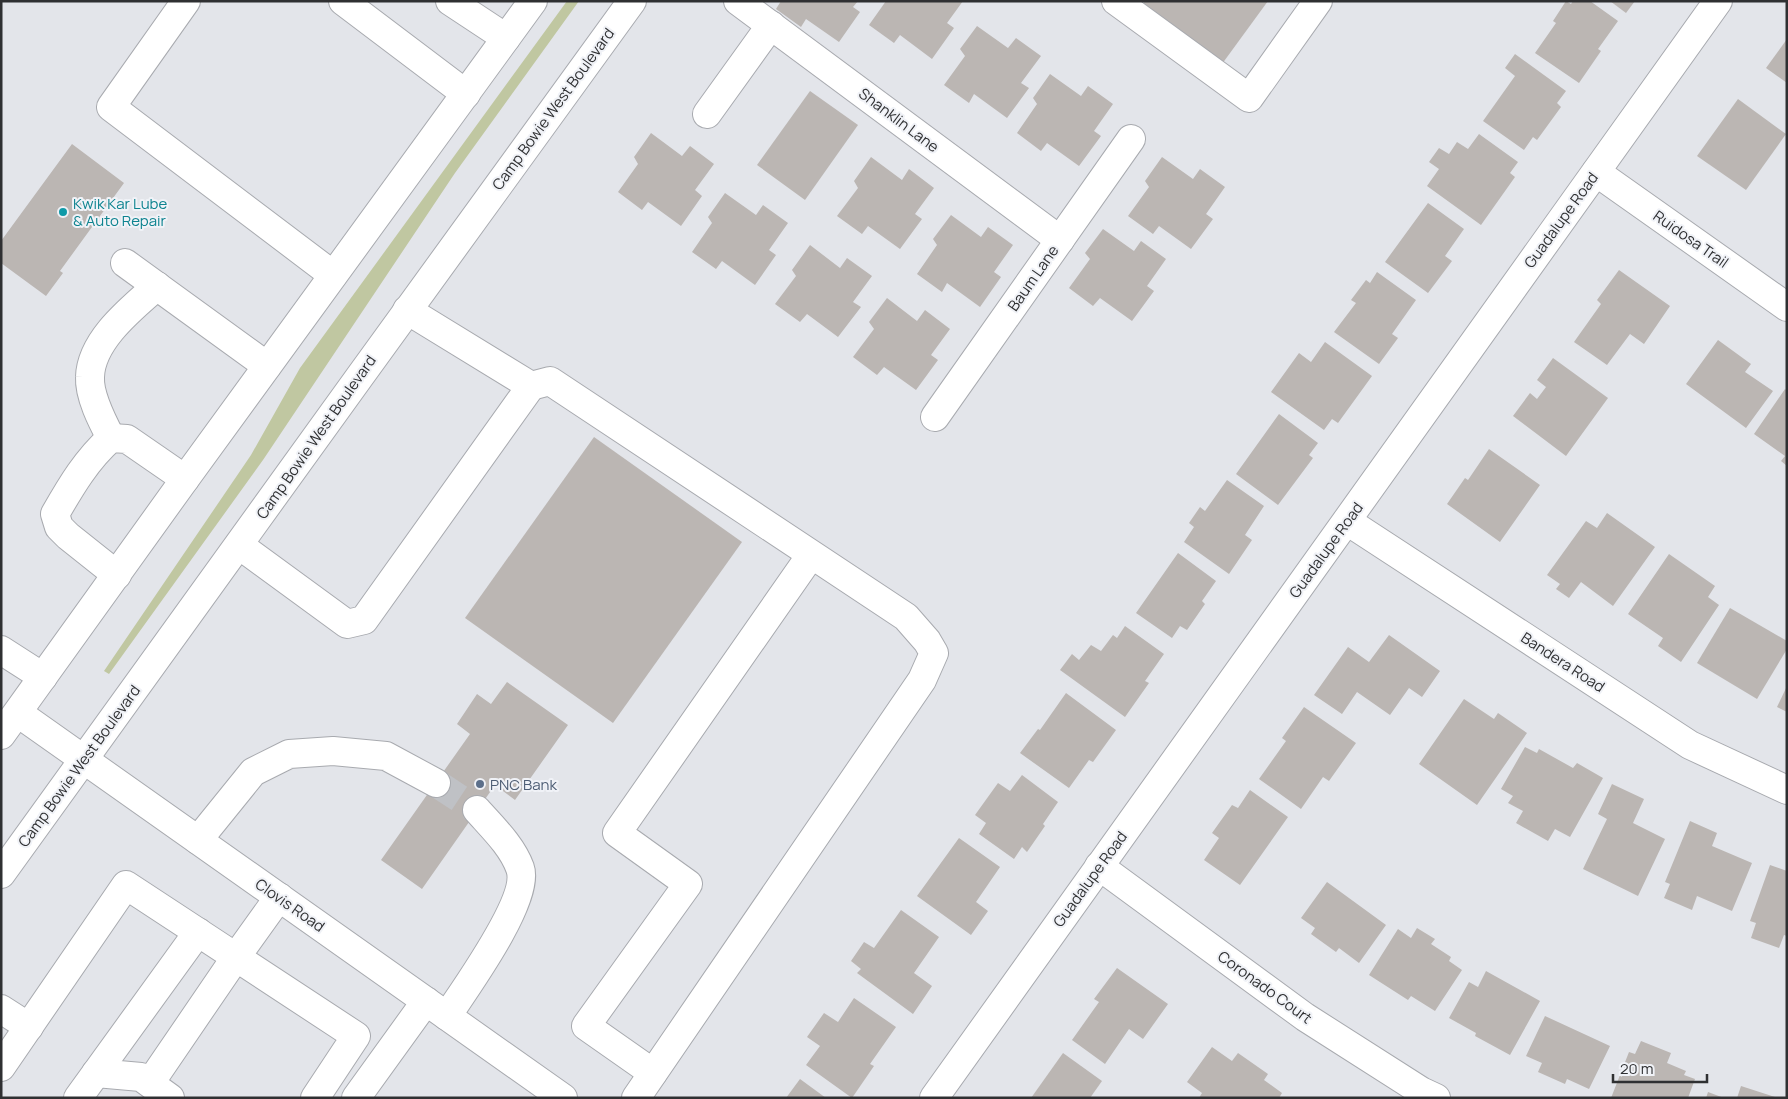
<svg xmlns="http://www.w3.org/2000/svg" width="1788" height="1099" font-family="Manrope,sans-serif">
<style>
.green{fill:#c0c7a1}
.building{fill:#bbb6b3}
.lines{fill:none;stroke-linecap:round;stroke-linejoin:round}
.minor-tunnel{stroke:#bfc1c5;stroke-width:28;stroke-dasharray:28 14;stroke-linecap:butt}
.minor-casing{stroke:#a8aaaf;stroke-width:30}
.major-casing{stroke:#a8aaaf;stroke-width:30}
.minor{stroke:#fff;stroke-width:28}
.major{stroke:#fff;stroke-width:28}
.culture-dot{fill:#0f9aa8;stroke:#f0f2f7;stroke-width:2}
.service-dot{fill:#5c6f8a;stroke:#f0f2f7;stroke-width:2}
.labels{text-anchor:middle;dominant-baseline:central;stroke-width:4;stroke-linejoin:round;paint-order:stroke}
.street-label{font-size:15px;fill:#2f3032;stroke:#f0f2f7}
.culture-label{font-size:15px;fill:#0d838f;stroke:#f0f2f7;text-anchor:start}
.service-label{font-size:15px;fill:#4e5e75;stroke:#f0f2f7;text-anchor:start}
</style>
<rect width="100%" height="100%" fill="#e3e5ea"/>
<!-- green -->
<path class="green" d="M567,1H579L455,173L263,460L109,674L104,671L251,455L300,368Z"/>
<!-- building -->
<g class="building">
<path d="M781,1H858L853,7L860,12L839,42L806,19L801,27L776,9Z"/>
<path d="M886,1H963L947,23L954,28L932,59L900,35L894,43L869,25Z"/>
<path d="M1145,1H1268L1222,64L1142,5Z"/>
<path d="M1566,1L1571,4L1573,1H1590L1618,21L1598,49L1601,51L1579,83L1535,53L1556,23L1553,21Z"/>
<path d="M1610,1H1635L1626,13Z"/>
<path d="M977,26L1008,48L1016,38L1041,56L1021,83L1029,88L1007,118L974,94L969,103L944,85L965,56L960,49Z"/>
<path d="M1787,39V83L1766,68Z"/>
<path d="M1515,54L1566,91L1557,103L1561,107L1537,140L1533,137L1524,150L1483,121L1515,76L1505,68Z"/>
<path d="M1050,74L1081,96L1088,86L1113,104L1094,131L1101,136L1079,166L1047,143L1041,151L1017,133L1037,104L1033,98Z"/>
<path d="M810,91L858,125L805,200L757,165Z"/>
<path d="M1738,99L1786,134L1746,190L1697,156Z"/>
<path d="M651,133L682,156L690,146L714,164L695,190L702,196L681,226L648,202L642,210L618,192L638,164L634,157Z"/>
<path d="M1479,134L1518,162L1510,173L1515,177L1481,225L1427,186L1439,169L1429,162L1439,148L1449,154L1457,142L1468,149Z"/>
<path d="M72,144L124,183L60,271L63,273L46,296L1,263V241Z"/>
<path d="M871,157L902,180L909,169L934,188L915,214L922,219L900,249L868,226L862,234L837,216L858,188L854,181Z"/>
<path d="M1162,157L1193,179L1200,169L1225,187L1206,214L1213,219L1191,249L1159,226L1153,234L1128,216L1149,187L1145,181Z"/>
<path d="M725,193L756,215L763,205L788,223L769,250L776,255L755,285L722,261L716,269L692,252L712,223L708,217Z"/>
<path d="M1428,203L1464,229L1445,256L1452,261L1428,293L1385,262Z"/>
<path d="M951,215L981,237L988,227L1013,245L994,272L1001,277L980,307L947,283L942,292L917,274L937,245L933,239Z"/>
<path d="M1103,229L1134,251L1141,241L1166,259L1147,286L1154,291L1132,321L1100,298L1093,306L1069,288L1090,259L1085,253Z"/>
<path d="M810,245L840,268L847,258L872,276L853,302L861,307L838,337L807,314L800,322L775,304L796,276L792,270Z"/>
<path d="M1619,270L1670,306L1644,344L1630,334L1607,365L1574,342L1601,304L1597,300Z"/>
<path d="M1377,272L1416,300L1392,334L1398,338L1379,364L1334,332L1356,303L1351,300L1366,280L1370,283Z"/>
<path d="M887,298L917,321L925,310L950,329L931,355L938,360L916,390L884,367L877,375L853,357L874,329L869,322Z"/>
<path d="M1718,340L1751,364L1745,372L1773,391L1746,428L1686,384Z"/>
<path d="M1325,342L1372,376L1338,423L1332,419L1324,430L1271,392L1299,353L1311,362Z"/>
<path d="M1553,358L1608,398L1566,456L1513,416L1530,393L1537,399L1546,387L1537,380Z"/>
<path d="M1785,389L1787,391V466L1781,461L1785,456L1754,434Z"/>
<path d="M1279,414L1318,443L1309,455L1313,458L1278,505L1236,474Z"/>
<path d="M594,437L742,542L613,723L465,618Z"/>
<path d="M1489,449L1540,485L1500,542L1447,504L1465,478L1468,480Z"/>
<path d="M1227,480L1264,506L1245,535L1252,540L1229,574L1184,542L1194,527L1189,523L1200,507L1205,511Z"/>
<path d="M1607,513L1655,547L1613,606L1581,582L1569,598L1556,589L1560,584L1547,575L1586,521L1597,528Z"/>
<path d="M1178,553L1216,581L1202,601L1205,604L1187,630L1180,626L1172,638L1136,613Z"/>
<path d="M1669,554L1715,586L1708,597L1719,605L1681,662L1658,646L1663,638L1628,614Z"/>
<path d="M1730,608L1787,641V649L1757,699L1697,663Z"/>
<path d="M1125,626L1164,654L1145,681L1149,683L1125,717L1060,670L1072,654L1079,660L1091,645L1101,651L1113,635L1117,638Z"/>
<path d="M1389,635L1440,671L1422,697L1409,688L1390,715L1357,692L1342,714L1314,695L1348,647L1369,662Z"/>
<path d="M507,682L568,725L515,800L495,785L422,889L381,860L470,734L457,724L477,694L491,704Z"/>
<path d="M1787,686V712L1777,707Z"/>
<path d="M1066,693L1116,730L1093,762L1089,760L1069,788L1020,753L1038,729L1040,730Z"/>
<path d="M1464,699L1494,719L1498,713L1527,733L1477,805L1419,764Z"/>
<path d="M1304,707L1356,743L1329,781L1323,777L1301,809L1259,779L1286,741L1282,738Z"/>
<path d="M1525,747L1537,753L1539,749L1573,768L1577,763L1603,778L1570,837L1555,829L1548,841L1516,823L1523,811L1508,803L1513,796L1501,789Z"/>
<path d="M1022,775L1058,802L1043,824L1045,826L1027,852L1022,847L1014,859L979,834L986,823L975,815L998,783L1010,791Z"/>
<path d="M1612,784L1644,799L1633,823L1665,839L1638,896L1583,869L1607,819L1598,814Z"/>
<path d="M1250,790L1288,817L1240,885L1204,860L1219,838L1212,833L1232,805L1238,808Z"/>
<path d="M1690,821L1717,833L1712,846L1752,863L1732,911L1697,896L1692,910L1664,898L1670,884L1665,882Z"/>
<path d="M959,838L1000,867L976,902L988,911L971,935L917,896Z"/>
<path d="M1770,865L1787,871V936L1784,935L1779,948L1751,938L1756,923L1750,921Z"/>
<path d="M1327,882L1386,925L1359,963L1339,948L1336,952L1311,934L1315,928L1301,918Z"/>
<path d="M901,910L939,937L914,973L932,986L913,1014L857,973L861,969L851,961L864,942L874,948Z"/>
<path d="M1417,928L1435,939L1431,944L1451,957L1449,961L1462,970L1435,1011L1411,996L1408,1000L1369,975L1398,929L1411,938Z"/>
<path d="M1117,968L1168,1004L1143,1039L1129,1029L1105,1064L1072,1040L1099,1002L1094,999Z"/>
<path d="M1486,971L1540,1001L1510,1055L1475,1036L1476,1033L1449,1018L1469,982L1478,987Z"/>
<path d="M854,998L896,1027L870,1064L874,1066L852,1098L806,1065L820,1046L807,1037L824,1013L838,1022Z"/>
<path d="M1545,1016L1610,1046L1589,1089L1567,1079L1565,1084L1538,1072L1542,1063L1526,1056Z"/>
<path d="M1641,1041L1671,1053L1667,1063L1686,1071L1684,1075L1695,1079L1688,1098H1611L1629,1052L1635,1054Z"/>
<path d="M1212,1047L1232,1061L1238,1053L1268,1074L1264,1080L1282,1093L1279,1098H1199L1202,1093L1187,1082Z"/>
<path d="M1063,1053L1102,1081L1090,1098H1031Z"/>
<path d="M800,1079L826,1098H786Z"/>
<path d="M1741,1086L1775,1097V1098H1737Z"/>
<path d="M1708,1092L1724,1098H1706Z"/>
</g>
<g class="lines">
<!-- minor-tunnel -->
<path class="minor-tunnel" d="M436,783L477,810"/>
<defs>
<g id="minor">
<path d="M186,1L111,107L333,275"/>
<path d="M343,1L466,94"/>
<path d="M450,1L506,38"/>
<path d="M738,1L1060,240"/>
<path d="M1116,1L1249,98L1318,1"/>
<path d="M707,114L771,25"/>
<path d="M1596,172L1787,307"/>
<path d="M125,263L267,366"/>
<path d="M407,310L531,386L550,381L906,617L927,641L934,653L922,680L636,1098"/>
<path d="M935,417L1131,139"/>
<path d="M111,438C102,421 89,396 90,377C91,340 132,308 157,286"/>
<path d="M1347,521L1690,745L1787,790"/>
<path d="M239,545L347,624L364,620L531,386"/>
<path d="M117,575L68,536L59,527L55,514C71,486 87,459 111,438L127,439L185,479"/>
<path d="M1,650L43,677"/>
<path d="M18,713L563,1098"/>
<path d="M198,840L253,772L289,754L333,751L386,756L436,783"/>
<path d="M1099,866L1305,1017L1421,1091L1436,1098"/>
<path d="M1,1009L29,1027"/>
<path d="M447,1016C465,989 531,898 520,868C512,846 493,828 477,810"/>
<path d="M1,1067L126,885L356,1036L315,1098"/>
<path d="M96,1073L141,1077L170,1098"/>
<path d="M653,1073L586,1026L688,884L617,833L811,555"/>
<path d="M150,1083L236,957L279,897"/>
<path d="M78,1098L198,932"/>
<path d="M356,1098L426,1001"/>
<path d="M934,1098L1718,1"/>
</g>
<g id="major">
<path d="M1,735L185,479L533,1"/>
<path d="M1,874C212,583 420,291 632,1"/>
</g>
</defs>
<!-- minor casing -->
<use href="#minor" class="minor-casing"/>
<!-- major casing -->
<use href="#major" class="major-casing"/>
<!-- minor -->
<use href="#minor" class="minor"/>
<!-- major -->
<use href="#major" class="major"/>
</g>
<!-- markers -->
<circle class="culture-dot" cx="63" cy="212" r="5"/>
<circle class="service-dot" cx="480" cy="784" r="5"/>
<g class="labels">
<!-- street labels -->
<g class="street-label">
<text transform="translate(553 109) rotate(-54)">Camp Bowie West Boulevard</text>
<text transform="translate(899 120) rotate(37)">Shanklin Lane</text>
<text transform="translate(1561 220) rotate(-54)">Guadalupe Road</text>
<text transform="translate(1691 239) rotate(35)">Ruidosa Trail</text>
<text transform="translate(1033 278) rotate(-55)">Baum Lane</text>
<text transform="translate(316 437) rotate(-55)">Camp Bowie West Boulevard</text>
<text transform="translate(1326 550) rotate(-54)">Guadalupe Road</text>
<text transform="translate(1563 662) rotate(33)">Bandera Road</text>
<text transform="translate(79 766) rotate(-54)">Camp Bowie West Boulevard</text>
<text transform="translate(1090 879) rotate(-54)">Guadalupe Road</text>
<text transform="translate(290 905) rotate(35)">Clovis Road</text>
<text transform="translate(1265 987) rotate(36)">Coronado Court</text>
</g>
<!-- culture labels -->
<g class="culture-label">
<text x="73" y="203">Kwik Kar Lube<tspan x="73" dy="17">&amp; Auto Repair</tspan></text>
</g>
<!-- service labels -->
<g class="service-label">
<text x="490" y="784">PNC Bank</text>
</g>
</g>
<!-- border -->
<rect width="1788" height="1099" fill="none" stroke="#2f3032" stroke-width="5"/>
<!-- scale -->
<path d="M1613 1074v8h94v-8" fill="none" stroke="#2f3032" stroke-width="2.5"/>
<text x="1620" y="1074" font-size="15" fill="#2f3032" stroke="#f0f2f7" stroke-width="4" paint-order="stroke">20 m</text>
</svg>
